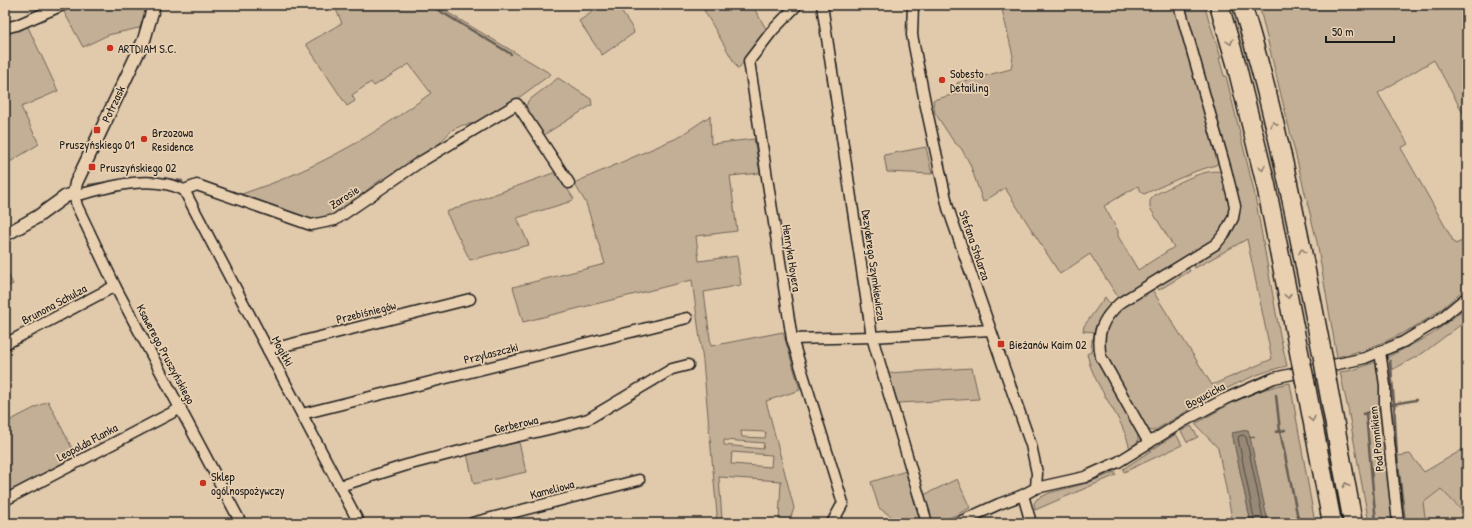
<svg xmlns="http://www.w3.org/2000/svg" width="1472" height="528" font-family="'Patrick Hand',sans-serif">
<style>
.built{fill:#d1bba0}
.green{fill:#c3af96;stroke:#706659;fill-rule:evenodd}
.water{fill:#988976;stroke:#665d52}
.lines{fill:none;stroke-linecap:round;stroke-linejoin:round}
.shore{stroke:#4e4840;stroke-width:1}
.stream{stroke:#665d52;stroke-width:2.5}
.minor-casing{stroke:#1c1c1c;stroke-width:13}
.tertiary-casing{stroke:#1c1c1c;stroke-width:15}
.motorway-casing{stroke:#1c1c1c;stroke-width:21}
.minor{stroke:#e9d0b1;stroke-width:10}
.tertiary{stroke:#e9d0b1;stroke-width:12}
.motorway{stroke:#e9d0b1;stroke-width:18}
.motorway-bridge-casing{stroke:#1c1c1c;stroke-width:21;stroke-linecap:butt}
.motorway-bridge{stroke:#e9d0b1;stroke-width:18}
.oneway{stroke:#8d7f6e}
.poi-dot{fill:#c8321e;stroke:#e9d0b1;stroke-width:1.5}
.labels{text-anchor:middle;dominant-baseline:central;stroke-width:3.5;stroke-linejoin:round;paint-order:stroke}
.poi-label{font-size:12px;fill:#1c1c1c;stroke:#e9d0b1;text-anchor:start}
.street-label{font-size:12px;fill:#1c1c1c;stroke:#e9d0b1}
</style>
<rect width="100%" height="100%" fill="#e1c9ab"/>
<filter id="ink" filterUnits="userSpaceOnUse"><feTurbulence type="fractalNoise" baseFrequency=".025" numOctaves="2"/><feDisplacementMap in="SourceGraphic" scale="8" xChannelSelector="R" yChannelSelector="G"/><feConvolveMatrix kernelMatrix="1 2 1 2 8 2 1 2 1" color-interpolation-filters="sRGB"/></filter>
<g filter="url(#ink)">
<!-- built -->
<path class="built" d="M1441,489L1467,516V523H1426L1423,503Z"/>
<!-- green -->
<g class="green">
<path d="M75,5H148L143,27L108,35L83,47L63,10Z"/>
<path d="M334,5H435L551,74L517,99L478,123L463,125L452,130L434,149L387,179L383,178L367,190L361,197L329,218L310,221L239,195C259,188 280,181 299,172C347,151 389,124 431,93L409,64L374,86L371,82L352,95L355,101L347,106L306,44L342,23Z"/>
<path d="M603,5H617L633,29L634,33L602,55L579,21Z"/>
<path d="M701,5H752L768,32L738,69Z"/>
<path d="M1001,5H1177L1219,161L1216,165L1196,171L1144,194L1142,193L1138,186L1104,206L1118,231V236L1138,270L1174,247L1150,208V201L1154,195C1172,187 1203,167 1222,172L1230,203L1229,213L1227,222L1215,240L1120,300L1090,254L1060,274L1005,188L983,202L970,164L961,148L954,142L935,113L933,100L959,93L957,83L1011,69L1013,56Z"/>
<path d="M1182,5H1204L1221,58H1219L1224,76H1226L1254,191L1280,335L1287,366C1240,376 1198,405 1157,429L1152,431L1146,429L1105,357L1103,334L1109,322L1116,311L1142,293L1144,297L1147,295L1145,291L1151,288L1212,385L1272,359L1247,239L1195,268L1192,263L1225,241L1230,235L1238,216Z"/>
<path d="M1259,5H1467V120L1434,60L1378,93L1408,144L1401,148L1455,244L1467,239V286C1457,295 1447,305 1436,313C1406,334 1373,349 1337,357L1317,242Z"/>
<path d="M27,25L58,91L21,107L39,144L5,165V34Z"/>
<path d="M558,78L591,99L592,105L542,136L526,107L528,101Z"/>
<path d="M710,116L711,144L754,139L760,173L730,176L737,231L696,236L699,261L737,256L741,285L704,292L711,346L783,332L800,390L766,401L794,508L789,523H748V521L779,522L781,481L719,477L722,520L719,521V523H715L717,514L703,361L692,280L523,322L513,287L605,264L586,203L574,183L677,138ZM741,431L766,432L765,438L742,437ZM724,440L764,443L763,449L724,445ZM732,452L772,455L771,467L731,464Z"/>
<path d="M926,147L932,174L887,172L884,155Z"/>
<path d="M556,172L574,199L569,202L517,218L529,245L470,260L446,212Z"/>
<path d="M1187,266L1190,271L1159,290L1156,285Z"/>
<path d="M5,269L13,284L5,288Z"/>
<path d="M1105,297L1111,306L1096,332L1083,331L1084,326Z"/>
<path d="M1467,307V320L1423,353L1392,370L1397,456L1410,454L1424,472L1467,447V516L1441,489L1423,503L1426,523H1401L1389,402L1390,387L1386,358L1431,335Z"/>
<path d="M1092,339L1095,340L1124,408L1138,434V441L1130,449C1123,415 1094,389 1087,354L1091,352Z"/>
<path d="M1376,362L1378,365L1395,523H1369L1348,409L1340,372L1353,370Z"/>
<path d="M972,368L979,399L898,403L888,373Z"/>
<path d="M1290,383L1315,523H1268L1248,430L1232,433L1251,523H1233L1218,448L1195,424C1225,406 1255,389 1290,383Z"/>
<path d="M48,401L76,456L7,493L5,490V423Z"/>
<path d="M1191,426L1198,437L1187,442L1181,431Z"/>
<path d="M1176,434L1182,445L1124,472L1123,469Z"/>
<path d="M519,442L526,472L474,484L467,454Z"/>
<path d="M906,471L923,523H901L879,508L871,482Z"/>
<path d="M1115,472L1116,475L1035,510L1034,503L1037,499L1049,493L1087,483Z"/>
<path d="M957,479L970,508L939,523H931L924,495Z"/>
</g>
<!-- water -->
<path class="water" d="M1248,430L1250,437L1268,523H1251L1232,433Z"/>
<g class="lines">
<!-- shore -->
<path class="shore" d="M1255,523L1238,438L1239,436L1243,435L1246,437L1264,523"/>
<!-- stream -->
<g class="stream">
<path d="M430,5L511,54"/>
<path d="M157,178L182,181"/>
<path d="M89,185L116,181"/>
<path d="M1390,361L1394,403L1397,456L1405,523"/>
<path d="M1276,395L1280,431L1299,523"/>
<path d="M1393,404L1416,400"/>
<path d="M1363,414L1379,409"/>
<path d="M1366,414L1376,523"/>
<path d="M1276,432L1285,430"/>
<path d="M1250,437H1254"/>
</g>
<defs>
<g id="minor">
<path d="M797,5L772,31L749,61L792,339L843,503L832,523"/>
<path d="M822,5L872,337L927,523"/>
<path d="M913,5L912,35L925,102L948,208L1031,445L1037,473L1036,488"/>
<path d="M5,28L17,25L63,5"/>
<path d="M184,190L268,350L359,523"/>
<path d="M792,339L872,337L990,330"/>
<path d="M5,344L115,286"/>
<path d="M268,350L470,299"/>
<path d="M1380,352L1385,385V404L1398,523"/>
<path d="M302,414L687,318"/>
<path d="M1149,443L1101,357C1096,333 1102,319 1120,303L1216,244L1225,233L1233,218L1235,206L1226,170L1179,5"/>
<path d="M340,486L407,465L506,439L566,425L588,419L672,369L688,365"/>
<path d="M1023,495L1031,523"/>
<path d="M5,500L181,408"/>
<path d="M241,523L115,286L77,206L74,194H82C115,185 152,175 184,190L197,185L311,225L335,220L417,164L517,104L569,183"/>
<path d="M472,523L639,480"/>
<path d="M957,523L999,504L1023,495L1036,488L1085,477L1118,462L1184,421L1225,399L1274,378L1365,358L1403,342L1438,321L1467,297"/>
</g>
<path id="tertiary" d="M5,235L37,217L66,196L74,194L76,183L144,40L154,5"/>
<g id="motorway">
<path d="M1219,5L1236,63L1266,185L1301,362"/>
<path d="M1242,5C1278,120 1300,240 1323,358"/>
<path d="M1326,376L1353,523"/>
<path d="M1305,381L1332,523"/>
</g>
</defs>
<!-- minor casing -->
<use href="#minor" class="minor-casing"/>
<!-- tertiary casing -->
<use href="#tertiary" class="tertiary-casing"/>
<!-- motorway casing -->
<use href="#motorway" class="motorway-casing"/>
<!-- minor -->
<use href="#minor" class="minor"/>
<!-- tertiary -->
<use href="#tertiary" class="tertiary"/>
<!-- motorway -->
<use href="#motorway" class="motorway"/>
<defs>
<g id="motorway-bridge">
<path d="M1323,358L1326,376"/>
<path d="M1301,362L1305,381"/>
</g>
</defs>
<!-- motorway-bridge casing -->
<use href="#motorway-bridge" class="motorway-bridge-casing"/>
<!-- motorway-bridge -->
<use href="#motorway-bridge" class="motorway-bridge"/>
</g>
<!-- one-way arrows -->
<defs><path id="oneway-chevron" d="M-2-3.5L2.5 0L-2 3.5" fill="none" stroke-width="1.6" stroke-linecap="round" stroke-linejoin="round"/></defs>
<g class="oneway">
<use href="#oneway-chevron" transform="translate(1230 42) rotate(73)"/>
<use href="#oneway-chevron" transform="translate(1274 124) rotate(-104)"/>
<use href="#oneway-chevron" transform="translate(1262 168) rotate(77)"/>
<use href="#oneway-chevron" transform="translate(1302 251) rotate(-101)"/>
<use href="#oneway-chevron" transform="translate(1288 296) rotate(79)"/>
<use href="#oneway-chevron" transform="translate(1312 419) rotate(79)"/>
<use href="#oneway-chevron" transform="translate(1346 485) rotate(-100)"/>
</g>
</g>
<!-- markers -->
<g class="poi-dot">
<circle cx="110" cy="48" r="4"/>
<circle cx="942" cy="80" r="4"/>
<rect x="93" y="126" width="8" height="8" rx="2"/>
<circle cx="144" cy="139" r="4"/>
<rect x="88" y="163" width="8" height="8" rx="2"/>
<rect x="997" y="340" width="8" height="8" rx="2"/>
<circle cx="203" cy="483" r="4"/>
</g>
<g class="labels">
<!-- poi labels -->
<g class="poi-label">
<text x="118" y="48">ARTDIAM S.C.</text>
<text x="950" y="73">Sobesto<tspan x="950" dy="14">Detailing</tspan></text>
<text x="152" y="132">Brzozowa<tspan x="152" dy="14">Residence</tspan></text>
<text x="97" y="144" text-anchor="middle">Pruszyńskiego 01</text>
<text x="100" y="167">Pruszyńskiego 02</text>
<text x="1009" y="344">Bieżanów Kaim 02</text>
<text x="211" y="476">Sklep<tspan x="211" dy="14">ogólnospożywczy</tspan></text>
</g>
<!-- street labels -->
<g class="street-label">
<text transform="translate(113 104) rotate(-65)">Potrzask</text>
<text transform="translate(344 197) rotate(-33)">Zarosie</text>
<text transform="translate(975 245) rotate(71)">Stefana Stolarza</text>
<text transform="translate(792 258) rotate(81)">Henryka Hoyera</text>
<text transform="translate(874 265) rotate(82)">Dezyderego Szymkiewicza</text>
<text transform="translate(54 304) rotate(-28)">Brunona Schulza</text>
<text transform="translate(366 312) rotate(-14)">Przebiśniegów</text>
<text transform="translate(283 351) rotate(62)">Mogiłki</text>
<text transform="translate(491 353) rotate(-14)">Przylaszczki</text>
<text transform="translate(166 354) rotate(62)">Ksawerego Pruszyńskiego</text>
<text transform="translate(1205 395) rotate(-28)">Bogucicka</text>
<text transform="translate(516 424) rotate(-13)">Gerberowa</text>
<text transform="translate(1376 439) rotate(-96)">Pod Pomnikiem</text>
<text transform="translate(87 442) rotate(-28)">Leopolda Flanka</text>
<text transform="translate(552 489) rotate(-15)">Kameliowa</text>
</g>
</g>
<!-- margin -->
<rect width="1472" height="528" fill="none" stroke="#e9d0b1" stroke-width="20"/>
<rect x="10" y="10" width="1452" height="508" fill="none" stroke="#1c1c1c" stroke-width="1.5" filter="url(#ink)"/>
<!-- scale -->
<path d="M1326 36v6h68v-6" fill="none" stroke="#1c1c1c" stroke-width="2"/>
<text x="1332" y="36" font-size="12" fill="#1c1c1c" stroke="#e9d0b1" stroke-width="3" paint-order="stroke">50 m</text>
</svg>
